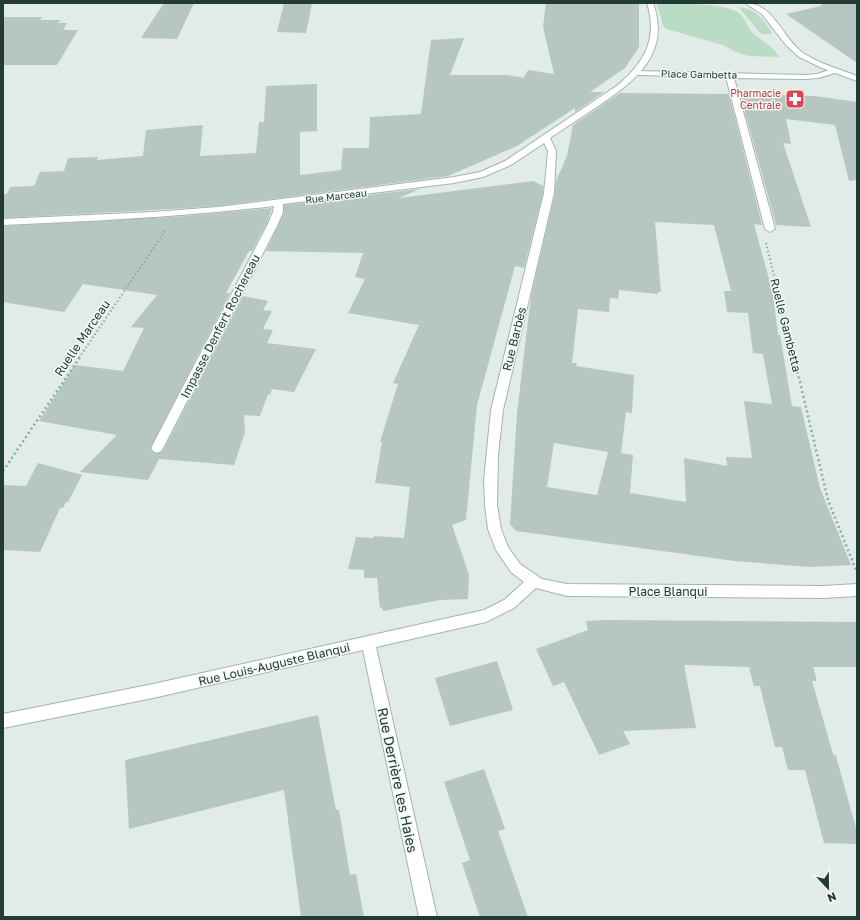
<svg xmlns="http://www.w3.org/2000/svg" width="860" height="920" font-family="'Golos Text',sans-serif">
<style>
.green{fill:#badcc4}
.building{fill:#b6c6c0;fill-rule:evenodd}
.lines{fill:none;stroke-linecap:round;stroke-linejoin:round}
.lane-casing{stroke:#a4b3ae;stroke-width:2}
.street-casing{stroke:#a4b3ae;stroke-width:2}
.secondary-casing{stroke:#a0b7af;stroke-width:2}
.path-far1{stroke:#82afa1;stroke-width:2;stroke-dasharray:1.5 2.5;stroke-linecap:butt}
.path{stroke:#82afa1;stroke-width:2.5;stroke-dasharray:2 3;stroke-linecap:butt}
.lane{fill:#fff;fill-rule:evenodd}
.street{fill:#fff;fill-rule:evenodd}
.secondary{fill:#fff;fill-rule:evenodd}
.labels{text-anchor:middle;dominant-baseline:central;stroke-width:3;stroke-linejoin:round;paint-order:stroke}
.far-street-label{font-size:10px;fill:#223c35;stroke:#f2f8f5}
.far-health-label{font-size:10px;fill:#be3a42;stroke:#f2f8f5;text-anchor:end}
.street-label{font-size:12px;fill:#223c35;stroke:#f2f8f5}
.near-street-label{font-size:14px;fill:#223c35;stroke:#f2f8f5}
</style>
<rect width="100%" height="100%" fill="#e1ebe7"/>
<!-- green -->
<g class="green">
<path d="M685,3C700,5 732,4 742,16C747,22 748,29 754,34C763,42 773,46 779,57L749,56L738,53L723,45L666,29L662,24L661,17L656,3Z"/>
<path d="M738,7C756,8 763,19 772,33C769,34 766,35 762,34C758,32 744,12 738,7Z"/>
</g>
<!-- building -->
<g class="building">
<path d="M164,3H194L177,39L141,38Z"/>
<path d="M284,3H312L306,33L277,32Z"/>
<path d="M546,3H639V47L625,68L590,92H604L575,112V108L517,146L448,176L218,206L153,210L3,218V194H7L10,187L34,186L40,172L64,171L68,158L98,157L97,160L143,156L146,130L203,125L200,156L256,153L259,122H264L266,86L317,84V131L300,132V175L341,170L343,148H369L370,117L421,114L431,40L464,38L450,75H508L524,78L528,70L554,74L543,27Z"/>
<path d="M822,3H857V63L786,14L821,6Z"/>
<path d="M3,17H42L40,20H60L58,23H67L63,30H78L57,65H3Z"/>
<path d="M620,93L729,94L762,225L754,224L773,294L778,335H780L792,406L801,407L820,488L851,565L810,567L735,561L516,531L510,524L517,413L531,296L555,193L556,181L567,156L573,125ZM655,222L714,225L731,291H724L727,312L748,313L753,353L763,354L772,404L744,401L752,458L726,457L727,466L684,458L686,502L630,493L633,455L621,453L626,412L632,413L634,375L576,366L577,363H572L578,309L609,312L610,298L618,299L619,290L658,294V292H661ZM554,443L608,452L597,495L547,487Z"/>
<path d="M740,94L814,96L857,102V180L849,181L835,125L786,119L791,144L783,143L811,227L776,225Z"/>
<path d="M533,181L543,186V193L524,268L515,266L477,405L466,520L452,525L469,575L468,599L440,600L383,611L382,607L380,608L377,578H364V570L348,569L356,537L374,538V536L404,538L410,487L375,483L382,442H380L398,384L393,383L419,325L348,313L365,279L355,277L363,253L266,251L284,213V205L420,189L399,198Z"/>
<path d="M272,208L267,223L252,251H249L226,293H230L150,449L156,454L162,452L164,449L243,296L268,301L263,310L272,311L263,329L273,330L267,343L316,349L294,392L272,389L270,395L268,394L260,416L244,415L245,432L234,465L159,459L148,480L80,472L117,435L39,421L75,365L123,371L144,328L131,327L157,295L83,284L64,312L3,302V226L173,217Z"/>
<path d="M38,463L82,475L68,502H66L63,508H60L40,552L3,550V485L26,486Z"/>
<path d="M606,620L857,622V667H813L817,681H812L833,754L836,756L857,832V844L824,843L805,770H788L782,747H775L760,686H754L749,667L684,665L696,728L623,731L630,744L599,755L564,682L553,686L536,649L588,630L586,621Z"/>
<path d="M497,661L513,710L450,726L435,678Z"/>
<path d="M318,715L336,810H339L350,875L356,874L364,917H301L284,790L129,829L125,760Z"/>
<path d="M484,769L505,829L498,831L528,917H480L462,863L470,860L444,782Z"/>
</g>
<g class="lines">
<defs>
<path id="lane" d="M835,68L839,70L838,72L818,78L805,79L734,78L775,229L770,232L765,229L726,77L637,75L633,73L637,71L805,75L817,74Z"/>
<path id="street" d="M647,3H653C671,53 636,81 598,106C582,117 566,127 550,138L556,151L554,193L503,410L498,455L497,505L501,529L508,547L520,564L542,579L567,584L823,586L857,584V596L823,598L567,596L536,588L514,608L486,622L376,647L437,917H419L363,650L153,698L3,728V714L153,684L484,610L504,600L524,582L511,572L496,550L488,529L485,505L484,480L491,410L544,193L548,151L544,143L511,165L483,177L454,183L283,204V212L278,224L163,448L161,451L157,453L153,451L151,448L268,224L273,212L274,206C184,217 94,221 3,225V219L153,212L218,207L454,177L480,172L505,161L618,85C645,62 658,38 647,3Z"/>
<path id="secondary" d="M745,3C774,3 782,38 803,53C820,64 839,69 857,76V81L822,68L799,57L786,45L762,14Z"/>
</defs>
<!-- lane casing -->
<use href="#lane" class="lane-casing"/>
<!-- street casing -->
<use href="#street" class="street-casing"/>
<!-- secondary casing -->
<use href="#secondary" class="secondary-casing"/>
<!-- path-far1 -->
<g class="path-far1">
<path d="M766,243L794,358"/>
<path d="M79,358L165,231"/>
</g>
<!-- path -->
<g class="path">
<path d="M794,357L828,500L856,570"/>
<path d="M3,471L80,357"/>
</g>
<!-- lane -->
<use href="#lane" class="lane"/>
<!-- street -->
<use href="#street" class="street"/>
<!-- secondary -->
<use href="#secondary" class="secondary"/>
</g>
<!-- icons -->
<defs>
<symbol id="pharmacy-square" viewBox="-11 -11 22 22"><rect x="-9" y="-9" width="18" height="18" rx="4" fill="#e0444e" stroke="#f2f8f5"/><path d="M-2-6h4v4h4v4h-4v4h-4v-4h-4v-4h4Z" fill="#fff"/></symbol>
</defs>
<g fill-rule="evenodd">
<use href="#pharmacy-square" x="784" y="88" width="22" height="22"/>
</g>
<g class="labels">
<!-- far-street labels -->
<g class="far-street-label">
<text transform="translate(699 74) rotate(1)">Place Gambetta</text>
<text transform="translate(336 196) rotate(-7)">Rue Marceau</text>
</g>
<!-- far-health labels -->
<g class="far-health-label">
<text x="781" y="93">Pharmacie<tspan x="781" dy="12">Centrale</tspan></text>
</g>
<!-- street labels -->
<g class="street-label">
<text transform="translate(786 325) rotate(76)">Ruelle Gambetta</text>
<text transform="translate(220 326) rotate(-63)">Impasse Denfert Rochereau</text>
<text transform="translate(82 338) rotate(-56)">Ruelle Marceau</text>
<text transform="translate(514 339) rotate(-76)">Rue Barbès</text>
<text x="668" y="591">Place Blanqui</text>
<text transform="translate(274 664) rotate(-13)">Rue Louis-Auguste Blanqui</text>
</g>
<!-- near-street labels -->
<g class="near-street-label">
<text transform="translate(398 780) rotate(78)">Rue Derrière les Haies</text>
</g>
</g>
<!-- border -->
<rect width="860" height="920" fill="none" stroke="#223c35" stroke-width="8"/>
<!-- north arrow -->
<g transform="translate(828 888) rotate(158)" stroke="#f2f8f5" stroke-width="3" paint-order="stroke">
<path d="M0-3L7 15L0 10L-7 15Z" fill="#223c35"/>
<text y="-6" font-size="11" font-weight="bold" text-anchor="middle" fill="#223c35">N</text>
</g>
</svg>
